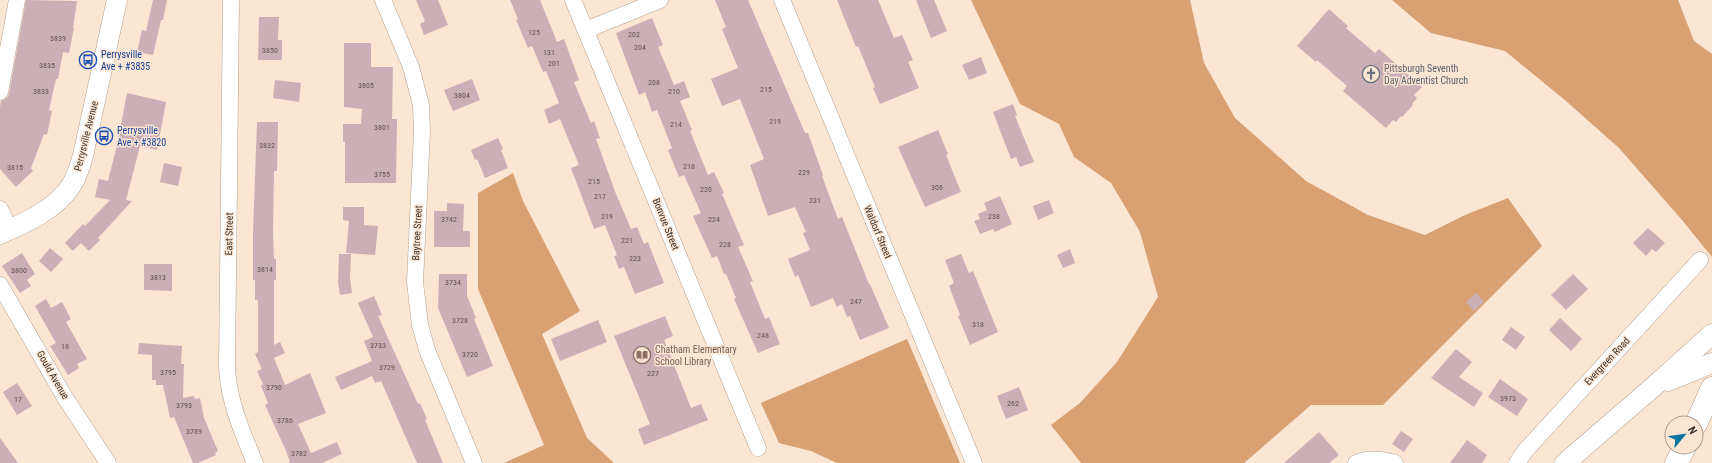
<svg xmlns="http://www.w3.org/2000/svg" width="1712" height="463" font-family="'Roboto Condensed',sans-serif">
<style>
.forest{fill:#d9a072}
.building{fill:#cbafb7}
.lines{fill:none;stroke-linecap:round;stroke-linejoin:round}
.minor-casing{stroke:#b5a08f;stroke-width:17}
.major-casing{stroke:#b5a08f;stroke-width:21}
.highway-casing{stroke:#b5a08f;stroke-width:23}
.minor{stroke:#fff;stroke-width:16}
.major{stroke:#fff;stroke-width:20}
.highway{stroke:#fff;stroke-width:22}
.labels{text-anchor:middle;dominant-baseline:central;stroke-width:3;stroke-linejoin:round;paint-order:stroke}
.number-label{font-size:8px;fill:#605350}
.transit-label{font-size:10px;fill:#164399;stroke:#fbe5d3;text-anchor:start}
.worship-label{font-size:10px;fill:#5b616d;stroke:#fbe5d3;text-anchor:start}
.street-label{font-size:10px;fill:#3d342e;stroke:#fbe5d3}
.education-label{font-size:10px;fill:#785e54;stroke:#fbe5d3;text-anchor:start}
</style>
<rect width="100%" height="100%" fill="#fbe5d3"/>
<!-- forest -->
<g class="forest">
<path d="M971,0H1190L1204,63L1235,118L1306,181L1368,215L1425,235L1465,215L1508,198L1542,246L1383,405H1311L1244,463H1081L1051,425L1080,403L1117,362L1158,297L1140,232L1111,183L1074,157L1059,124L1020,104Z"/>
<path d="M1392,0H1678L1694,41L1712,54V257L1682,220L1619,148L1566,101L1505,51L1431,33Z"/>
<path d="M513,173L523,201L580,311L542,334L587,438L614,463H504L544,445L478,289V193Z"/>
<path d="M907,339L960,463H837L811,451L779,443L761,403Z"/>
</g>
<!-- building -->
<g class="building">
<path d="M26,0L77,1L73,28H74L69,53L63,52L58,79H56L49,110L52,111L47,135L44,134L31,168L33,171L16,187L0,169V107L1,101L7,98L9,94Z"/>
<path d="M153,0H167L163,20H161L153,55L137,52L142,30L146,31Z"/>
<path d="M416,0H438L448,25L424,35L420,24L425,21Z"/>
<path d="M510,0H540L557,42L564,39L579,80L574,82L591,123L594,121L600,138L596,139L616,194L631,229L637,227L644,244L648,242L664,283L635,294L624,267L619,269L614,256L617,255L605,225L594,229L571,168L579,165L560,119L549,124L544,110L559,103L546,71L543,72L532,46L528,48L516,20L518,19Z"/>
<path d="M715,0H748L805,133H808L823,175L822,176L838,219L842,217L869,284H870L889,328L860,340L850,316L847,317L842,304L837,307L833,298L811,307L798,275L795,277L788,259L810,250L803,233L806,232L795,207L768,216L750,165L764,159L740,99L722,106L711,79L738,68L722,29L726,27Z"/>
<path d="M837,0H878L894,38L902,35L913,60L908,62L919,88L880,104L873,88L875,87L858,46L856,47Z"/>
<path d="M916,0H934L947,31L931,38Z"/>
<path d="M1329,9L1348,26L1346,28L1375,53L1379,49L1422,87L1414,95L1417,98L1412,104L1413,105L1402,117L1401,116L1396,122L1393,120L1386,128L1343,91L1347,86L1317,60L1316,62L1297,46Z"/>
<path d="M259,17H279L278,40H282V60H258Z"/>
<path d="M652,18L663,45L658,47L674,85L684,81L690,97L680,101L692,130L690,131L708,175L714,172L724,193L722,194L744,245L738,247L753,281L750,282L765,319L769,317L780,344L758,353L734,299L736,298L726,274H724L717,256L712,258L702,236L693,216L701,213L684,175L679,177L668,150L672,148L657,110L652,112L645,92L639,95L616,33Z"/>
<path d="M344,43H371V67H393L392,119H397L396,183H345V142H343V124H361L362,109L344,107Z"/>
<path d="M981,57L987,73L969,80L962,65Z"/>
<path d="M472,79L480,100L453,111L444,90Z"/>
<path d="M275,80L301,83L299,102L273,98Z"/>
<path d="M127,93L166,102L157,150L140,146L126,200L132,201L98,238L100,240L89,251L81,243L73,251L65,243L83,224L85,226L110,200L95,197L99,179L108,181L118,141Z"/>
<path d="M1013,104L1017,115L1015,116L1034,162L1020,167L1016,157L1011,159L993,112Z"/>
<path d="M257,122H278L277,171H274L273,233L274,259H276V280H274V345L280,342L285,353L274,358L285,385L310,373L326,413L298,424L311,453L337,442L342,454L322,463H288L290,462L286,451L265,405L268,403L261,386L263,384L257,371L262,369L255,354L258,352V300H255V280H253V232Z"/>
<path d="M938,130L948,154L946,155L961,192L925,207L898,147Z"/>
<path d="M498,138L503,149L501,150L508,168L485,178L477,159L475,160L471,150Z"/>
<path d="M164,163L182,167L178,186L160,182Z"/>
<path d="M1000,196L1012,224L995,232L993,229L980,234L974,221L980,219L978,214L987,210L984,203Z"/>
<path d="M1049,200L1054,213L1038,220L1033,206Z"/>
<path d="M447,203L464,204L463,231H470V247H434V211H447Z"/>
<path d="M343,207H364V225L378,226L375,255L346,253L349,221L343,220Z"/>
<path d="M1648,228L1665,243L1656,252L1652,249L1646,256L1633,243Z"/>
<path d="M50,248L63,259L51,272L39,261Z"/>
<path d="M1070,249L1075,263L1063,268L1057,255Z"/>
<path d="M22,253L35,274L27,280L31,286L20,293L2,266Z"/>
<path d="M339,254H351L350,278L352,293L340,295L338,283Z"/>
<path d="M961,254L969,273L973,271L998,332L970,345L958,316L960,315L949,286L954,283L945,260Z"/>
<path d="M144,264H172V291L144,290Z"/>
<path d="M439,274H467V296L476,318L474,319L493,366L467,377L438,308Z"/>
<path d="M1573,274L1588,289L1566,310L1551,295Z"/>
<path d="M1476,293L1484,302L1474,311L1466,302Z"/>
<path d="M374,296L382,315L378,316L418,404L420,403L427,419L425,420L443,463H417L381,381L375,383L372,376L341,390L335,377L372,361L364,341L373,337L358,303Z"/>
<path d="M46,299L51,308L62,302L71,319L66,322L87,359L77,364L79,368L68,375L50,346L56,343L35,306Z"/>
<path d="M665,316L673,336L664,340L691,408L701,404L708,420L644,445L638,429L650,424L614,336Z"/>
<path d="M1560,318L1582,339L1571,351L1549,330Z"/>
<path d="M598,320L607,342L560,361L551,339Z"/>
<path d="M1511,327L1525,337L1516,350L1502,340Z"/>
<path d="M139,343L182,346L181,364H184L183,398L194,396L195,399L200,398L204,418L218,451L215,453L216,455L198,463H193L174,417L170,418L163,385H156V380H152V355L138,354Z"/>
<path d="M1456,349L1472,362L1459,377L1483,393L1474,407L1431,378Z"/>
<path d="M1500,379L1528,399L1517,416L1488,397Z"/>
<path d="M17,383L32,406L17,415L3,392Z"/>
<path d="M1019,387L1028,410L1006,419L997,396Z"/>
<path d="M1401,431L1413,439L1404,452L1392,444Z"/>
<path d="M1319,432L1339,455L1329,463H1284Z"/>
<path d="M0,438L18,463H0Z"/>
<path d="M1467,440L1487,455L1482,463H1450Z"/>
</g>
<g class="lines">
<defs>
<g id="minor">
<path d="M231,0L227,368C229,402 242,432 255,463"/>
<path d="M383,0L411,67L421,105L422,131L415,282L420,325L427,350L474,463"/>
<path d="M573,0L758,448"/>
<path d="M782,0L974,463"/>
<path d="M586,30L660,0"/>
<path d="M0,92L17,0"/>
<path d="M0,209L10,230"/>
<path d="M0,285L64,396L108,463"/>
<path d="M1356,463C1369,457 1382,459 1395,463"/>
<path d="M1517,463L1525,451L1700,260"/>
</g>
<g id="major">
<path d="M0,234C25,223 55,210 71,186C78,175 81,163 84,151L117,0"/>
<path d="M1668,381L1712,363"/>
<path d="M1565,463L1652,388L1712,334"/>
</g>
<g id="highway">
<path d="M1696,424L1712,388"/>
<path d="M1676,463L1685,447"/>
</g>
</defs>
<!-- minor casing -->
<use href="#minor" class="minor-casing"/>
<!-- major casing -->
<use href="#major" class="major-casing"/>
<!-- highway casing -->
<use href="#highway" class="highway-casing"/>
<!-- minor -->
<use href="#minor" class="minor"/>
<!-- major -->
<use href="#major" class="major"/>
<!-- highway -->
<use href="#highway" class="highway"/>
</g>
<!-- icons -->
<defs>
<symbol id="bus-ring" viewBox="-11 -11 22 22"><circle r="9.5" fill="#fbe5d3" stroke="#1a4fb4" stroke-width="1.5"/><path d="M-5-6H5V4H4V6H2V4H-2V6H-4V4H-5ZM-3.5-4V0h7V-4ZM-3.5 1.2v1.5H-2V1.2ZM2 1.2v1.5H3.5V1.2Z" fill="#1a4fb4"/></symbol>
<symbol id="church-ring" viewBox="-11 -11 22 22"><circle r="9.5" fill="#fbe5d3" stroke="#6b7280" stroke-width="1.5"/><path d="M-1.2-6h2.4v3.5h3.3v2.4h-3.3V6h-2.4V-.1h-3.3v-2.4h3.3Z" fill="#6b7280"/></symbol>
<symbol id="library-ring" viewBox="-11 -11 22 22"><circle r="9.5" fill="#fbe5d3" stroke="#8d6e63" stroke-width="1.5"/><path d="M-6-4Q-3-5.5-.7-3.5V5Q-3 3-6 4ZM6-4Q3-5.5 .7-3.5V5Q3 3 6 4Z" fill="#8d6e63"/></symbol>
</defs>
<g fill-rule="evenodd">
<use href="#bus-ring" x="78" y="50" width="20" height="20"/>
<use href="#church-ring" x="1361" y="64" width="20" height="20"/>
<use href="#bus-ring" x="94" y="126" width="20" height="20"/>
<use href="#library-ring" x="632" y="345" width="20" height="20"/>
</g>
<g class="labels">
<!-- number labels -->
<g class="number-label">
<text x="534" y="32">125</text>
<text x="634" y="34">202</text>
<text x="58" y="38">3839</text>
<text x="640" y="47">204</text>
<text x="270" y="50">3850</text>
<text x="549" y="52">131</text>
<text x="554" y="63">201</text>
<text x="47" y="65">3835</text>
<text x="654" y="82">208</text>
<text x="366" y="85">3805</text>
<text x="766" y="89">215</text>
<text x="41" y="91">3833</text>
<text x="674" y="91">210</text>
<text x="462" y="95">3804</text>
<text x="775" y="121">219</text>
<text x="676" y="124">214</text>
<text x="382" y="127">3801</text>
<text x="267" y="145">3832</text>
<text x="689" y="166">218</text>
<text x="15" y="167">3815</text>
<text x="804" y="172">229</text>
<text x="382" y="174">3755</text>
<text x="594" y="181">215</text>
<text x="937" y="187">306</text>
<text x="706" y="189">220</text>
<text x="600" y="196">217</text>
<text x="815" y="200">231</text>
<text x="607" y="216">219</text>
<text x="994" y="216">238</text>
<text x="449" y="219">3742</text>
<text x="714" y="219">224</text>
<text x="627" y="240">221</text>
<text x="725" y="244">228</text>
<text x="635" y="258">223</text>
<text x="265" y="269">3814</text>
<text x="19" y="270">3800</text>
<text x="158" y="277">3813</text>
<text x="453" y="282">3734</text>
<text x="856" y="301">247</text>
<text x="460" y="320">3728</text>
<text x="978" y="324">318</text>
<text x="763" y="335">248</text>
<text x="378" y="345">3733</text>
<text x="65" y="346">18</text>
<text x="470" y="354">3720</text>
<text x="387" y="367">3729</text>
<text x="168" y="372">3795</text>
<text x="653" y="373">227</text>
<text x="274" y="387">3790</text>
<text x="1508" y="398">3973</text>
<text x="18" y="399">17</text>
<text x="1013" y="403">262</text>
<text x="184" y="405">3793</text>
<text x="285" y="420">3786</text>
<text x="194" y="431">3789</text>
<text x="299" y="453">3782</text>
</g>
<!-- transit labels -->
<g class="transit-label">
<text x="101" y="54">Perrysville<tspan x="101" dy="12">Ave + #3835</tspan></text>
<text x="117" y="130">Perrysville<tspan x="117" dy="12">Ave + #3820</tspan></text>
</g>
<!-- worship labels -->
<g class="worship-label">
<text x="1384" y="68">Pittsburgh Seventh<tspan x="1384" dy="12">Day Adventist Church</tspan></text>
</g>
<!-- street labels -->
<g class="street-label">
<text transform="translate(86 136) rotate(-76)">Perrysville Avenue</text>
<text transform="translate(666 224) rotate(68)">Bonvue Street</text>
<text transform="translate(878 232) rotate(67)">Waldorf Street</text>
<text transform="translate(417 233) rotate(-87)">Baytree Street</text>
<text transform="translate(229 234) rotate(-89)">East Street</text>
<text transform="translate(1607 361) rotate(-47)">Evergreen Road</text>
<text transform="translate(53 375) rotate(60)">Gould Avenue</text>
</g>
<!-- education labels -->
<g class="education-label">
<text x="655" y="349">Chatham Elementary<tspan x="655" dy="12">School Library</tspan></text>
</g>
</g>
<!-- north arrow -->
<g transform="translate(1684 435) rotate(61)"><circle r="19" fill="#fbe5d3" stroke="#af9e91"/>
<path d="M0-3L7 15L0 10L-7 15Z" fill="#09749f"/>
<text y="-6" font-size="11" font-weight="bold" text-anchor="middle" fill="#3d342e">N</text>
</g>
</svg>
